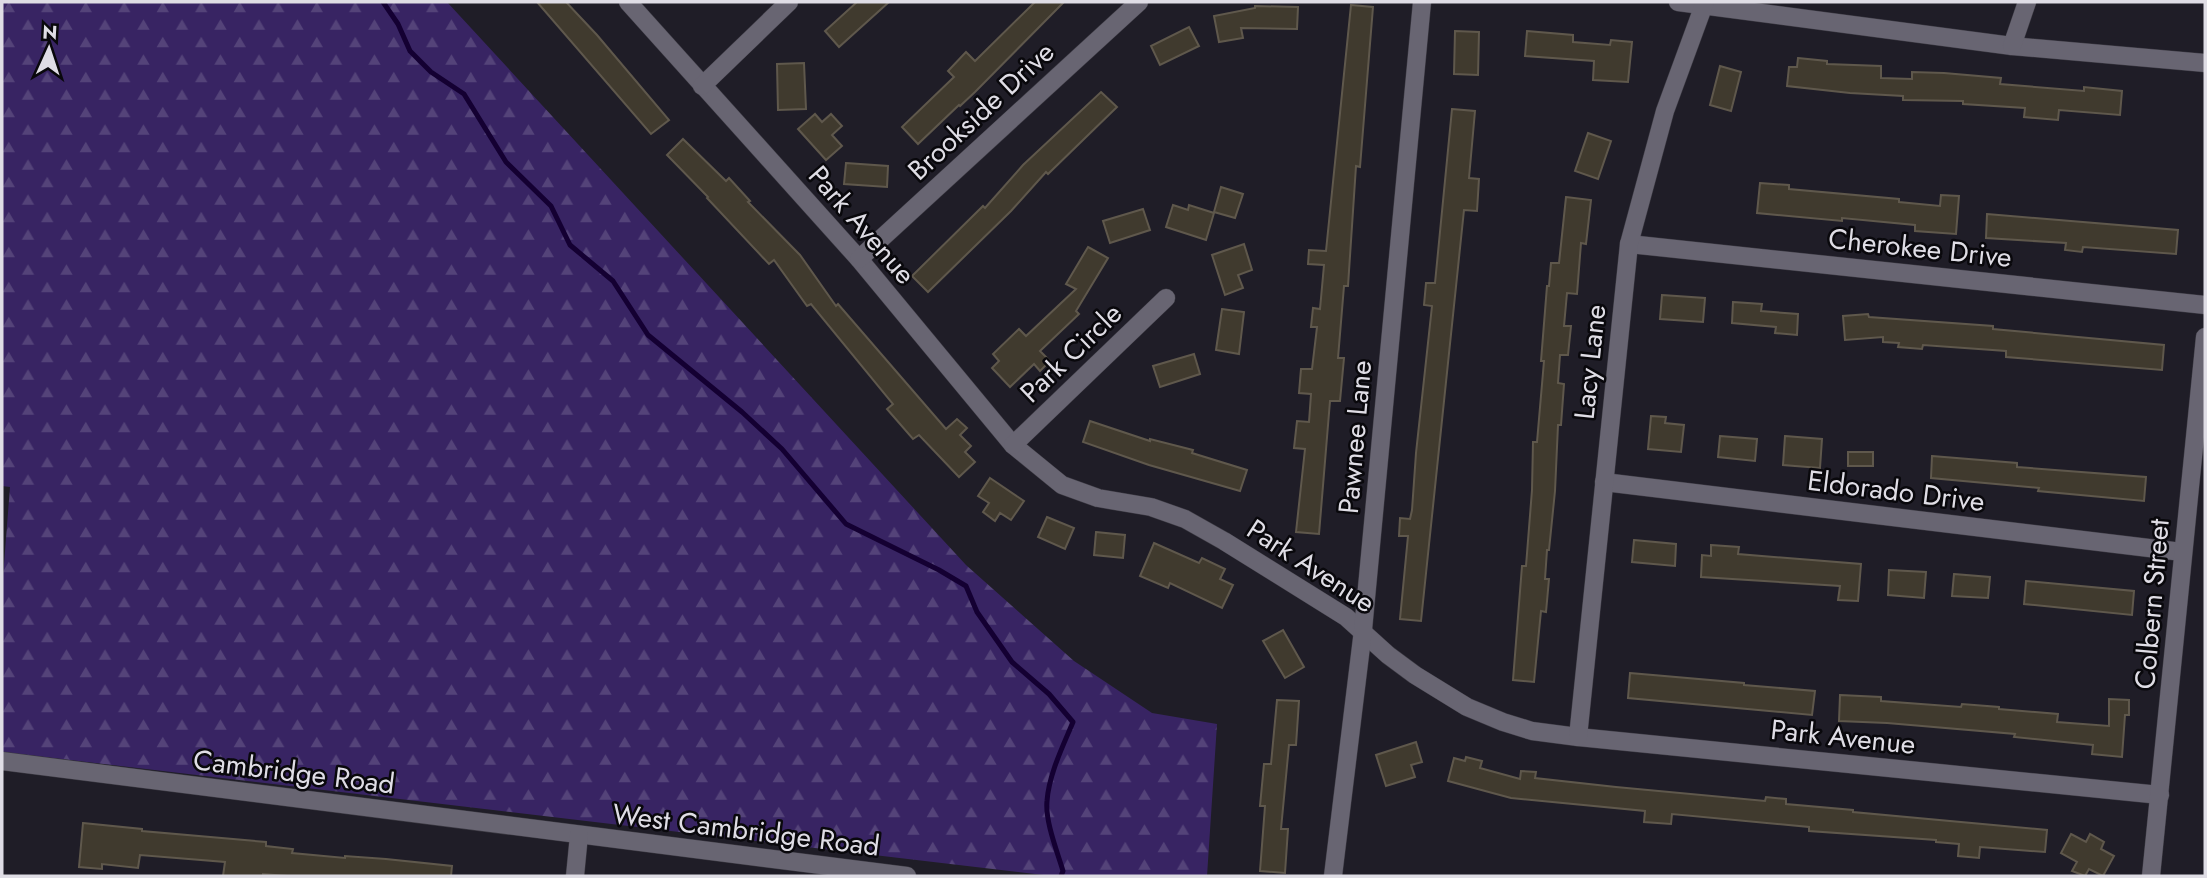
<svg xmlns="http://www.w3.org/2000/svg" width="2207" height="878" font-family="Jost,sans-serif">
<style>
.forest{fill:url(#forest-firs)}
.lines{fill:none;stroke-linecap:round;stroke-linejoin:round}
.stream{stroke:#140032;stroke-width:5}
.building{fill:#403a2e;stroke:#5f584c;stroke-width:2}
.minor-casing{stroke:#3c3a43;stroke-width:19}
.minor{stroke:#686572;stroke-width:18}
.labels{text-anchor:middle;dominant-baseline:central;stroke-width:5;stroke-linejoin:round;paint-order:stroke}
.street-label{font-size:28px;fill:#dfdde5;stroke:#09080c}
</style>
<defs>
<pattern id="forest-firs" width="22" height="20" patternUnits="userSpaceOnUse" patternTransform="scale(1.75)"><rect width="22" height="20" fill="#382463"/><path d="M5 1l3.5 6h-7zM16 11l3.5 6h-7z" fill="#544379"/></pattern>
</defs>
<rect width="100%" height="100%" fill="#1f1d27"/>
<!-- forest -->
<path class="forest" d="M2,2H447L966,565L1074,661L1152,713L1217,724L1207,876H1052L2,752V590L10,487L2,486Z"/>
<g class="lines">
<!-- stream -->
<path class="stream" d="M383,2L398,24L410,51L431,72L464,94L506,162L551,206L570,245L613,281L648,335L742,412L782,449L846,524L939,570L966,586L977,612L1012,662L1049,694L1073,722C1063,746 1049,774 1047,801C1045,821 1057,851 1063,871L1061,876"/>
</g>
<!-- building -->
<g class="building">
<path d="M537,2H566L597,35L669,120L651,134Z"/>
<path d="M857,2H889L839,47L825,31Z"/>
<path d="M1035,2H1064L975,92L960,106L959,105L918,144L902,127L954,77L948,71L966,52L975,61Z"/>
<path d="M1351,5L1373,7L1360,167L1356,166L1348,286H1344L1338,358H1344L1340,401H1330L1319,534L1296,532L1305,449L1294,448L1297,421L1309,422L1311,394L1299,393L1301,369H1312L1317,327H1311L1313,308L1320,309L1324,265L1308,264L1309,250L1326,251Z"/>
<path d="M1255,6L1298,7L1297,29L1241,28L1243,38L1219,42L1214,16L1255,8Z"/>
<path d="M1189,27L1199,46L1160,65L1151,46Z"/>
<path d="M1455,31L1479,32L1478,75L1454,74Z"/>
<path d="M1527,31L1573,35V42L1610,45L1611,40L1632,42L1628,82L1593,80L1594,61L1525,56Z"/>
<path d="M1798,58L1827,61V64L1881,66V78L1912,79V72L1944,73L2001,78L2000,84L2084,91V87L2122,91L2120,115L2059,110L2058,120L2024,117L2025,108L1963,104V101L1903,100V96L1850,93L1787,86L1789,67H1797Z"/>
<path d="M804,63L806,109L778,110L777,64Z"/>
<path d="M1720,66L1741,72L1731,111L1710,105Z"/>
<path d="M1101,92L1117,107L1048,174L1046,172L1011,211L928,292L912,276L983,206L985,208L1023,165Z"/>
<path d="M1452,109L1475,111L1469,178L1479,179L1477,211L1464,210L1421,621L1400,619L1408,536H1399L1400,518L1410,519L1412,510L1416,453L1432,306L1424,305L1426,283H1435Z"/>
<path d="M815,114L822,122L831,114L842,126L832,135L842,146L826,160L798,129Z"/>
<path d="M1588,133L1611,141L1598,179L1575,171Z"/>
<path d="M683,139L726,181L729,178L750,201L748,202L800,255L836,306L838,304L946,429L957,419L967,428L960,435L971,446L965,452L975,462L959,477L919,435L913,439L887,409L893,404L811,304L807,306L774,260L769,264L707,198L708,197L667,155Z"/>
<path d="M846,163L888,166L887,187L844,184Z"/>
<path d="M1760,183L1789,185V189L1899,199V202L1940,206L1941,195L1959,196L1956,234L1915,231V225L1842,218V221L1757,213Z"/>
<path d="M1221,187L1243,194L1235,218L1214,212Z"/>
<path d="M1566,197L1591,200L1586,244L1581,243L1577,294L1567,293L1564,326H1571L1568,355H1560L1558,383L1564,384L1561,425H1558L1555,491L1549,550H1547L1545,579H1549L1546,612L1541,611L1534,682L1513,680L1522,566H1526L1532,490L1533,442H1537L1544,361H1541L1547,286H1549L1551,263H1559Z"/>
<path d="M1173,205L1188,210L1189,205L1214,213L1206,240L1166,227Z"/>
<path d="M1143,209L1150,230L1110,243L1103,221Z"/>
<path d="M1987,214L2178,230L2176,254L2083,247L2082,252L2065,250L2066,243L1986,238Z"/>
<path d="M1244,244L1252,270L1238,275L1243,288L1225,295L1212,255Z"/>
<path d="M1088,247L1108,258L1076,311L1079,314L1040,351L1050,361L1040,371L1034,364L1010,387L992,368L999,361L993,354L1019,329L1026,336L1076,289L1066,284Z"/>
<path d="M1662,295L1705,298L1703,322L1660,319Z"/>
<path d="M1733,302L1762,304L1761,311L1798,314L1797,335L1775,333L1776,327L1732,323Z"/>
<path d="M1222,309L1244,312L1239,354L1216,350Z"/>
<path d="M1868,314L1869,317L1993,326V329L2164,345L2162,370L2006,357V351L1923,345L1922,349L1898,347L1899,343L1883,342V337L1845,340L1843,316Z"/>
<path d="M1194,354L1200,374L1160,387L1153,366Z"/>
<path d="M1651,416L1666,417L1665,423L1684,425L1681,452L1648,449Z"/>
<path d="M1090,421L1150,441V439L1193,450L1192,453L1247,470L1240,491L1149,465L1083,442Z"/>
<path d="M1720,436L1757,439L1755,461L1718,457Z"/>
<path d="M1785,436L1822,439L1820,468L1783,465Z"/>
<rect x="1848" y="452" width="25" height="14"/>
<path d="M1932,456L2017,463V467L2146,477L2144,501L2038,491L2039,488L1931,478Z"/>
<path d="M990,478L1024,501L1011,520L1000,513L995,521L983,512L989,503L978,496Z"/>
<path d="M1047,517L1074,528L1065,549L1038,537Z"/>
<path d="M1096,532L1125,535L1123,558L1094,555Z"/>
<path d="M1634,540L1676,544L1675,566L1632,562Z"/>
<path d="M1154,543L1199,563L1202,558L1225,569L1220,579L1233,585L1222,608L1170,583L1168,588L1140,576Z"/>
<path d="M1711,545L1739,547L1738,554L1861,564L1858,601L1838,600L1840,586L1701,577L1702,555L1711,556Z"/>
<path d="M1889,570L1926,572L1924,598L1888,595Z"/>
<path d="M1954,574L1990,577L1988,598L1952,596Z"/>
<path d="M2026,581L2134,591L2132,615L2024,604Z"/>
<path d="M1283,630L1304,667L1285,678L1263,641Z"/>
<path d="M1630,673L1744,683V685L1815,691L1812,715L1628,698Z"/>
<path d="M1840,695L1881,697V701L1961,707L1962,704L1999,707V709L2058,714L2057,722L2109,726V699L2129,700V715H2125L2122,757L2092,754L2093,745L2014,737L2015,734L1887,723L1839,721Z"/>
<path d="M1277,700L1299,701L1296,745H1289L1281,829H1288L1285,873L1260,871L1265,806H1260L1264,764H1271Z"/>
<path d="M1416,742L1422,762L1411,765L1415,777L1386,786L1376,755Z"/>
<path d="M1466,757L1482,761L1480,768L1520,779L1521,771L1536,772L1535,778L1616,787L1765,801L1766,797L1786,799V804L1853,810V812L2047,830L2045,852L1980,847L1979,858L1958,856L1959,844L1936,842V840L1809,831V827L1672,814L1671,824L1644,822L1645,811L1511,798L1448,781L1454,758L1465,761Z"/>
<path d="M83,823L142,829V831L266,842V846L293,849L292,853L345,858V856L386,859L452,866L451,876H288L263,874V876H223L225,862L140,855L138,868L102,864V869L79,867Z"/>
<path d="M2071,834L2086,842L2090,834L2104,842L2101,849L2114,856L2103,876L2089,869L2085,876L2072,871L2077,862L2061,853Z"/>
</g>
<g class="lines">
<defs>
<g id="minor">
<path d="M628,2L859,259L1013,445L1062,485L1098,498L1151,507L1185,519L1224,541L1346,617L1388,655L1415,675L1467,707L1503,722L1532,731L1578,737L2160,795"/>
<path d="M1678,2L2012,46L2205,63"/>
<path d="M2012,46L2027,2"/>
<path d="M702,86L789,2"/>
<path d="M1629,244L2205,305"/>
<path d="M859,259L1139,2"/>
<path d="M1013,445L1166,298"/>
<path d="M1604,482L2182,552"/>
<path d="M1578,737L1629,244L1665,111L1705,2"/>
<path d="M2,761L907,876"/>
<path d="M575,876L579,835"/>
<path d="M1333,876L1363,630L1422,2"/>
<path d="M2151,876L2205,337"/>
</g>
</defs>
<!-- minor casing -->
<use href="#minor" class="minor-casing"/>
<!-- minor -->
<use href="#minor" class="minor"/>
</g>
<g class="labels">
<!-- street labels -->
<g class="street-label">
<text transform="translate(981 111) rotate(-43)">Brookside Drive</text>
<text transform="translate(862 225) rotate(49)">Park Avenue</text>
<text transform="translate(1920 248) rotate(6)">Cherokee Drive</text>
<text transform="translate(1071 353) rotate(-44)">Park Circle</text>
<text transform="translate(1590 362) rotate(-84)">Lacy Lane</text>
<text transform="translate(1355 437) rotate(-85)">Pawnee Lane</text>
<text transform="translate(1896 491) rotate(7)">Eldorado Drive</text>
<text transform="translate(1311 566) rotate(33)">Park Avenue</text>
<text transform="translate(2152 604) rotate(-85)">Colbern Street</text>
<text transform="translate(1843 737) rotate(6)">Park Avenue</text>
<text transform="translate(294 772) rotate(7)">Cambridge Road</text>
<text transform="translate(746 830) rotate(7)">West Cambridge Road</text>
</g>
</g>
<!-- border -->
<rect width="2207" height="878" fill="none" stroke="#dfdde5" stroke-width="7"/>
<!-- north arrow -->
<g transform="translate(49 49) rotate(3)" stroke="#09080c" stroke-width="5" paint-order="stroke">
<path d="M0-5L12 26L0 18L-12 26Z" fill="#dfdde5"/>
<text y="-10" font-size="19" font-weight="bold" text-anchor="middle" fill="#dfdde5">N</text>
</g>
</svg>
